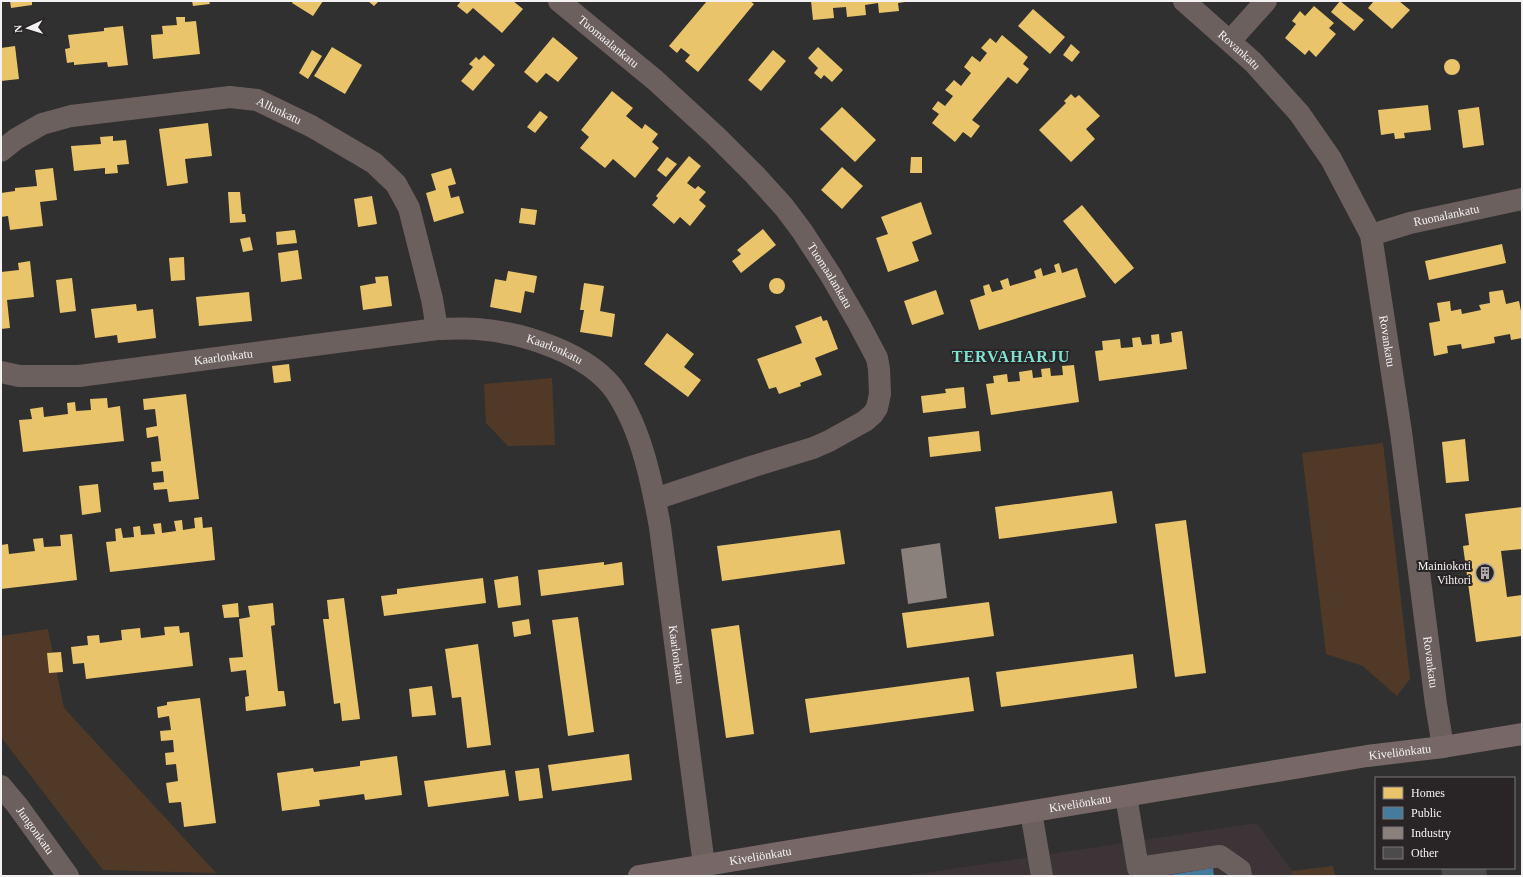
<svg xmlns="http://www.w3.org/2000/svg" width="1523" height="877" font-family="Georgia,serif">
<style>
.built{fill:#3d3438}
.green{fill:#503a27}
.homes{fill:#e9c46a}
.public{fill:#457b9d}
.industry{fill:#8a817c}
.building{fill:#4c4b4c}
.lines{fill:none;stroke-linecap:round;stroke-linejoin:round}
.minor{stroke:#6c605f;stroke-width:22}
.major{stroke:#776867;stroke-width:22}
.labels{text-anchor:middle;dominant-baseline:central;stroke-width:4;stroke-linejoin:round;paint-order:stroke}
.street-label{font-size:12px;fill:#f4f1f2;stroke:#292527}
.poi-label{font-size:12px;fill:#f4f1f2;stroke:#292527;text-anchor:end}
.district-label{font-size:16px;font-weight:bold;letter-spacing:1px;fill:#7de3d0;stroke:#292527}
</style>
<rect width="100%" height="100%" fill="#313030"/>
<!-- built -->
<path class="built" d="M1257,823L1292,871V876H905Z"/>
<!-- green -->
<g class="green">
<path d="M552,378L555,445L508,446L486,423L484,384Z"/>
<path d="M1383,443L1410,679L1397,696L1363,666L1326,654L1302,453Z"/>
<path d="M48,629L64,708L216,873L103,870L1,737V636Z"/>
<path d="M1333,866L1335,876H1292V871Z"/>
</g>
<!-- homes -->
<g class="homes">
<path d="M10,1H32V5L11,8Z"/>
<path d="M192,1H209L210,4L193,6Z"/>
<path d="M293,1H323L313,16L292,3Z"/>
<path d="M368,1H379L374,6Z"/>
<path d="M461,1H513L523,9L502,33L473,8L467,14L457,6Z"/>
<path d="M707,1H750L754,4L698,72L685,61L690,55L681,48L677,53L669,46Z"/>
<path d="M811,1H905V2L898,3L899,11L879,13L878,3L865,5L866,15L847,17L846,7L833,8L834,18L813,20Z"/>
<path d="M1340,1L1364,20L1354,31L1331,12Z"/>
<path d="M1374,1H1399L1410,10L1392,29L1368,8Z"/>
<path d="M1314,6L1334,23L1329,28L1336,34L1316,57L1309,50L1305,55L1285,38L1296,24L1292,21L1300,11L1305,16Z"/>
<path d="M1033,9L1065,37L1050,54L1018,26Z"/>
<path d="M176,17H185V22L196,21L200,54L153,59L151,35L163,34L162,26L177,25Z"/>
<path d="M123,26L128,65L108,67L107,62L74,65V62L67,63L65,49L70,48L68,35L104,31V28Z"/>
<path d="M1002,35L1028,57L1023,64L1029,69L1017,84L1008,77L972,120L980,126L971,138L963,132L955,142L932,123L939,114L932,109L938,101L945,106L953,96L945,90L954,80L961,86L971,73L964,67L972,56L980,62L987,53L981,48L990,38L996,43Z"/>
<path d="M553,37L578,58L558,82L546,73L537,83L524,72Z"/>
<path d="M1071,44L1080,52L1072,62L1063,55Z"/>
<path d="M15,46L19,79L1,81V48Z"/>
<path d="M332,47L362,65L345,94L314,76Z"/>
<path d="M818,47L843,70L832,82L824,75L821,79L814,73L818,68L808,58Z"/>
<path d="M312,50L322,56L308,79L299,73Z"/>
<path d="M773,50L786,61L761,91L748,80Z"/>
<path d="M484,55L495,65L473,91L461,81L473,67L469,64L476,57L479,60Z"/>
<circle cx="1452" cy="67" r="8"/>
<path d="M612,91L633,108L626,116L642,129L645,124L658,134L652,142L659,148L635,178L613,159L605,168L580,148L589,137L581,130Z"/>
<path d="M1071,94L1075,98L1079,95L1100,116L1086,129L1095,139L1071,162L1039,130L1066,103L1064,101Z"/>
<path d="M1428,105L1431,130L1404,133L1405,138L1395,139L1394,133L1381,135L1378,110Z"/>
<path d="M842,107L876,140L855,162L820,129Z"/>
<path d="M1479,107L1484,145L1463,148L1458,110Z"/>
<path d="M540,111L548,117L535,133L527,127Z"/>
<path d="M208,123L212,156L185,159L188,183L167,186L159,129Z"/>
<path d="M113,136V141L126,140L129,164L117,165L118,173L105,174V168L74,171L71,146L101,144L100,137Z"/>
<path d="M689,156L701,166L687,183L695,189L698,186L706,192L699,200L706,206L690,226L680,217L674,224L652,205L658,198L656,196Z"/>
<path d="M667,157L677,164L666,177L657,170Z"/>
<path d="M911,157H922V173H910Z"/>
<path d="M842,167L863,186L842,209L821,190Z"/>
<path d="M53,168L57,200L40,202L43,226L10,230L8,216L1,217V193L15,191V188L37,186L35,170Z"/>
<path d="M451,168L456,184L448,186L451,198L459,196L464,213L434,222L426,193L436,190L431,174Z"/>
<path d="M228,192H240L242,214H245L246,222L230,223Z"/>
<path d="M372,196L377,224L358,227L354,199Z"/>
<path d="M921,202L932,234L912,242L919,261L888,272L876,238L888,234L881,217Z"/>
<path d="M1082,205L1134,268L1115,284L1063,221Z"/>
<path d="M521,208L537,210L535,225L519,223Z"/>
<path d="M763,229L776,245L741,273L732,261L741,254L737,250Z"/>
<path d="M295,230L297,243L277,245L276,232Z"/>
<path d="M250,237L253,250L243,252L240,239Z"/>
<path d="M1502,244L1506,263L1429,280L1425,261Z"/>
<path d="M298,250L302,279L281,282L278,253Z"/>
<path d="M184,257L185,280L171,281L169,258Z"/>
<path d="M30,261L34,297L7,300L10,328L1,329V272L19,270L18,263Z"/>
<path d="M1059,263L1062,273L1077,268L1086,297L979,330L970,300L985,295L983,286L989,284L992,292L1003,289L1000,281L1008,278L1010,286L1036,278L1034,271L1041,268L1043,276L1056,272L1054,265Z"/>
<path d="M508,271L537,276L534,293L525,291L521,313L490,307L495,279L506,281Z"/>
<path d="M388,276L392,306L363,310L360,286L376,283L375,277Z"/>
<circle cx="777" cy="286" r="8"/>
<path d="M72,278L76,311L60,313L56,280Z"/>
<path d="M584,283L604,286L600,311L615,314L612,337L580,332L584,310H580Z"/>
<path d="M936,290L944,314L912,325L904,301Z"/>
<path d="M1503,290L1506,304L1519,301L1522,316V338L1511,340L1510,334L1494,337L1495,343L1462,349L1461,344L1447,346L1448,353L1434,356L1429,323L1440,321L1437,303L1450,301L1451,311L1461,309L1462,314L1481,310L1479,305L1490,303L1489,292Z"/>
<path d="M249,292L252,321L199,326L196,297Z"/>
<path d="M136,304L137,311L153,309L156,338L118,343L117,335L95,338L91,309Z"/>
<path d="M821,316L823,321L827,320L838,349L815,358L822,375L800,383L801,386L779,394L776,387L769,389L757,359L802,343L795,326Z"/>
<path d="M1182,331L1187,369L1099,381L1095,351L1103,350L1102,341L1120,339L1121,348L1133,347L1132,338L1140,337L1142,345L1152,344L1151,335L1159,334L1160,344L1172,342L1171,333Z"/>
<path d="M667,333L694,354L684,367L701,380L688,397L644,364Z"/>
<path d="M289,364L291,381L274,383L272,366Z"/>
<path d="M1074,365L1079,402L991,415L986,384L994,383L993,376L1007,374L1008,382L1020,381L1019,372L1032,370L1033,378L1042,377L1041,369L1050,368L1051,376L1063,375L1062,366Z"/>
<path d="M964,387L966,408L923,413L921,396L946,393L945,389Z"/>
<path d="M186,394L199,499L169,502L167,489L154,490L153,483L164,482L163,471L152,472L151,462L161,461L158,436L147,438L146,428L157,426L155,409L144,410L143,399Z"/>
<path d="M107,398L108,408L120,406L124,441L23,452L19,420L32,419L30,409L43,407L44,417L68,414L67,403L75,402L76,411L91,410L90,399Z"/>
<path d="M979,431L981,451L930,457L928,437Z"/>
<path d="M1465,439L1469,481L1446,483L1442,442Z"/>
<path d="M98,484L101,512L82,515L79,486Z"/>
<path d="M1112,491L1117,523L999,539L995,507Z"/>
<path d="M1522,507V549L1501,551L1507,597L1522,595V636L1476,642L1463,546L1469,545L1465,514Z"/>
<path d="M202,517L203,528L212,527L215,560L110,572L106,542L116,541L115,529L121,528L123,538L134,537L133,527L140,526L141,535L155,534L153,524L161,523L162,533L176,531L174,521L182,520L183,530L195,528L194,518Z"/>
<path d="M1186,520L1206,673L1175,677L1155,524Z"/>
<path d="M840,530L845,564L722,581L717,546Z"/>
<path d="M72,534L77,580L1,589V545L8,544L9,554L35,551L33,539L43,538L44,547L61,546L60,535Z"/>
<path d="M604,562V565L622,562L624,585L541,596L538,570Z"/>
<path d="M518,576L521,605L498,608L494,580Z"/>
<path d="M483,578L486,603L384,616L381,596L397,594V589Z"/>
<path d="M344,598L360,719L342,721L340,703L334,704L323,619H329L327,600Z"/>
<path d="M989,602L994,636L907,648L902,613Z"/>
<path d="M238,603L239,617L224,618L222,605Z"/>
<path d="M273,603L275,625L271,626L278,691H284L286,706L246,711L245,697L249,696L246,670L231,672L229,658L243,657L239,619L250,617L248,606Z"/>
<path d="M578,617L594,732L568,736L552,620Z"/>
<path d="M529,619L531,634L514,637L512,622Z"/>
<path d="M739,625L754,734L726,738L711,629Z"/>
<path d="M179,626L180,633L189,632L193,666L86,679L84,663L73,664L71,647L88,645L87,636L99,635L100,643L122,640L121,630L140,628L141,638L165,635L164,627Z"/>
<path d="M478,644L491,745L467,748L461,697L452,698L445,649Z"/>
<path d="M61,652L63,672L49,673L47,653Z"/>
<path d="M1133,654L1137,688L1001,707L996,672Z"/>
<path d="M969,677L974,711L810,733L805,699Z"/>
<path d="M432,686L436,715L412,717L409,689Z"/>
<path d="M200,698L216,823L184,827L181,802L169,803L166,783L178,781L176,764L166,765L165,753L174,752L173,740L161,741L160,731L171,730L169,716L158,718L157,707L167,705V702Z"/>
<path d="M629,754L632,780L552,791L548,765Z"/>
<path d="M397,756L402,795L365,800L364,794L319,800L320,806L282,811L277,773L313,768L314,772L360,766V761Z"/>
<path d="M539,768L543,798L519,801L515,771Z"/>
<path d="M505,770L509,796L428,807L424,781Z"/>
</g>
<!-- public -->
<path class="public" d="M1213,868L1214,876H1169V875Z"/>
<!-- industry -->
<path class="industry" d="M940,543L947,598L908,604L901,549Z"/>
<!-- building -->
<path class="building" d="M1441,868H1486L1487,876H1442Z"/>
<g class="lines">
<!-- minor -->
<g class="minor">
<path id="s1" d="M559,1L655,80L717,137L754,174L784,207L802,231L830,274L859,324L877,358L879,369L880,394L877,408L873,414L865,421L829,441L813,448L754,466L655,499"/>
<path id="s2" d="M1184,1L1253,62L1299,113L1331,159L1371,235L1401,432L1436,704L1443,747"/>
<path d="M1230,41L1266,1"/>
<path id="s3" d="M1,151L16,139L42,124L71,116L230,97L257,100L311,126L374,163L396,184L409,208L432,299L437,329"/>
<path id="s4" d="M1371,235L1410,223L1522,199"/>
<path id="s5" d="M1,372L19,376H79L437,329C450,329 464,328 477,329C521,332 590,353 616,392C642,431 652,483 660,527L704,865"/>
<path id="s6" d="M1,786L17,805L68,876"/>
<path d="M1126,796L1138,868L1220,856L1240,870L1241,876"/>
<path d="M1031,812L1042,876"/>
</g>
<!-- major -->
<path class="major" id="s7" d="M639,876L1367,756L1443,747L1522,734"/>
</g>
<!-- icons -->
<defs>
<symbol id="building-ring" viewBox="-11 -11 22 22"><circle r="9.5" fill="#292527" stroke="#b0adae" stroke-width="1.5"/><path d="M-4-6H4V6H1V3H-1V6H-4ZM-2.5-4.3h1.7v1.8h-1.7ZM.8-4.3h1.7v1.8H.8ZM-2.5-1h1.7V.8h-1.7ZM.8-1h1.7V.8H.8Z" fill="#b0adae"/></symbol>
</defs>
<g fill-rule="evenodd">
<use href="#building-ring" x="1474" y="562" width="22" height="22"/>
</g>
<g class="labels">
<!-- street labels -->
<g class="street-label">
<text stroke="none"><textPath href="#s1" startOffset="64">Tuomaalankatu</textPath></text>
<text stroke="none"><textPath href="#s2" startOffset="74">Rovankatu</textPath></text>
<text stroke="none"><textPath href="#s3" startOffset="291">Allunkatu</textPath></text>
<text stroke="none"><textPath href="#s4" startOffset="78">Ruonalankatu</textPath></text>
<text stroke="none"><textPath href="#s1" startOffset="388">Tuomaalankatu</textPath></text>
<text stroke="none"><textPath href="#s2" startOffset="410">Rovankatu</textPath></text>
<text stroke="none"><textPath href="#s5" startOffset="560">Kaarlonkatu</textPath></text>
<text stroke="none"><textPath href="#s5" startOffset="224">Kaarlonkatu</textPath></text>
<text stroke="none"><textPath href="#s5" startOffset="908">Kaarlonkatu</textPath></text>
<text stroke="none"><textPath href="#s2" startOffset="734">Rovankatu</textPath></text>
<text stroke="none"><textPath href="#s7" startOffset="771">Kiveliönkatu</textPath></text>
<text stroke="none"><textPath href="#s7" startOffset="447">Kiveliönkatu</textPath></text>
<text stroke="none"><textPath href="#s6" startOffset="56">Jungonkatu</textPath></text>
<text stroke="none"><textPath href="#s7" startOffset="123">Kiveliönkatu</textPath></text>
</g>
<!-- poi labels -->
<g class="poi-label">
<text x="1471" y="566">Mainiokoti<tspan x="1471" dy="14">Vihtori</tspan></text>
</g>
<!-- district labels -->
<g class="district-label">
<text x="1011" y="356">TERVAHARJU</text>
</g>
</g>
<!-- border -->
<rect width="1523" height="877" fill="none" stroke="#f4f1f2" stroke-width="4"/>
<!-- legend -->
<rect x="1375" y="777" width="140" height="92" fill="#292527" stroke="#7a7778"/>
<rect x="1383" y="787" width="20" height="12" fill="#e9c46a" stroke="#7a7778"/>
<text x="1411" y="797" font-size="12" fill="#f4f1f2">Homes</text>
<rect x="1383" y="807" width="20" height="12" fill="#457b9d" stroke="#7a7778"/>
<text x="1411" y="817" font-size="12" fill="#f4f1f2">Public</text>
<rect x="1383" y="827" width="20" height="12" fill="#8a817c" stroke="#7a7778"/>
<text x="1411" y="837" font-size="12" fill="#f4f1f2">Industry</text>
<rect x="1383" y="847" width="20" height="12" fill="#4c4b4c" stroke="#7a7778"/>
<text x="1411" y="857" font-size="12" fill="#f4f1f2">Other</text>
<!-- north arrow -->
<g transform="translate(28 28) rotate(266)" stroke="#292527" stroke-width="3" paint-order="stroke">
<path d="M0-3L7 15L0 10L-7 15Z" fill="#f4f1f2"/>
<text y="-6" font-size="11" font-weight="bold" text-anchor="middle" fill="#f4f1f2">N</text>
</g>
</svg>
